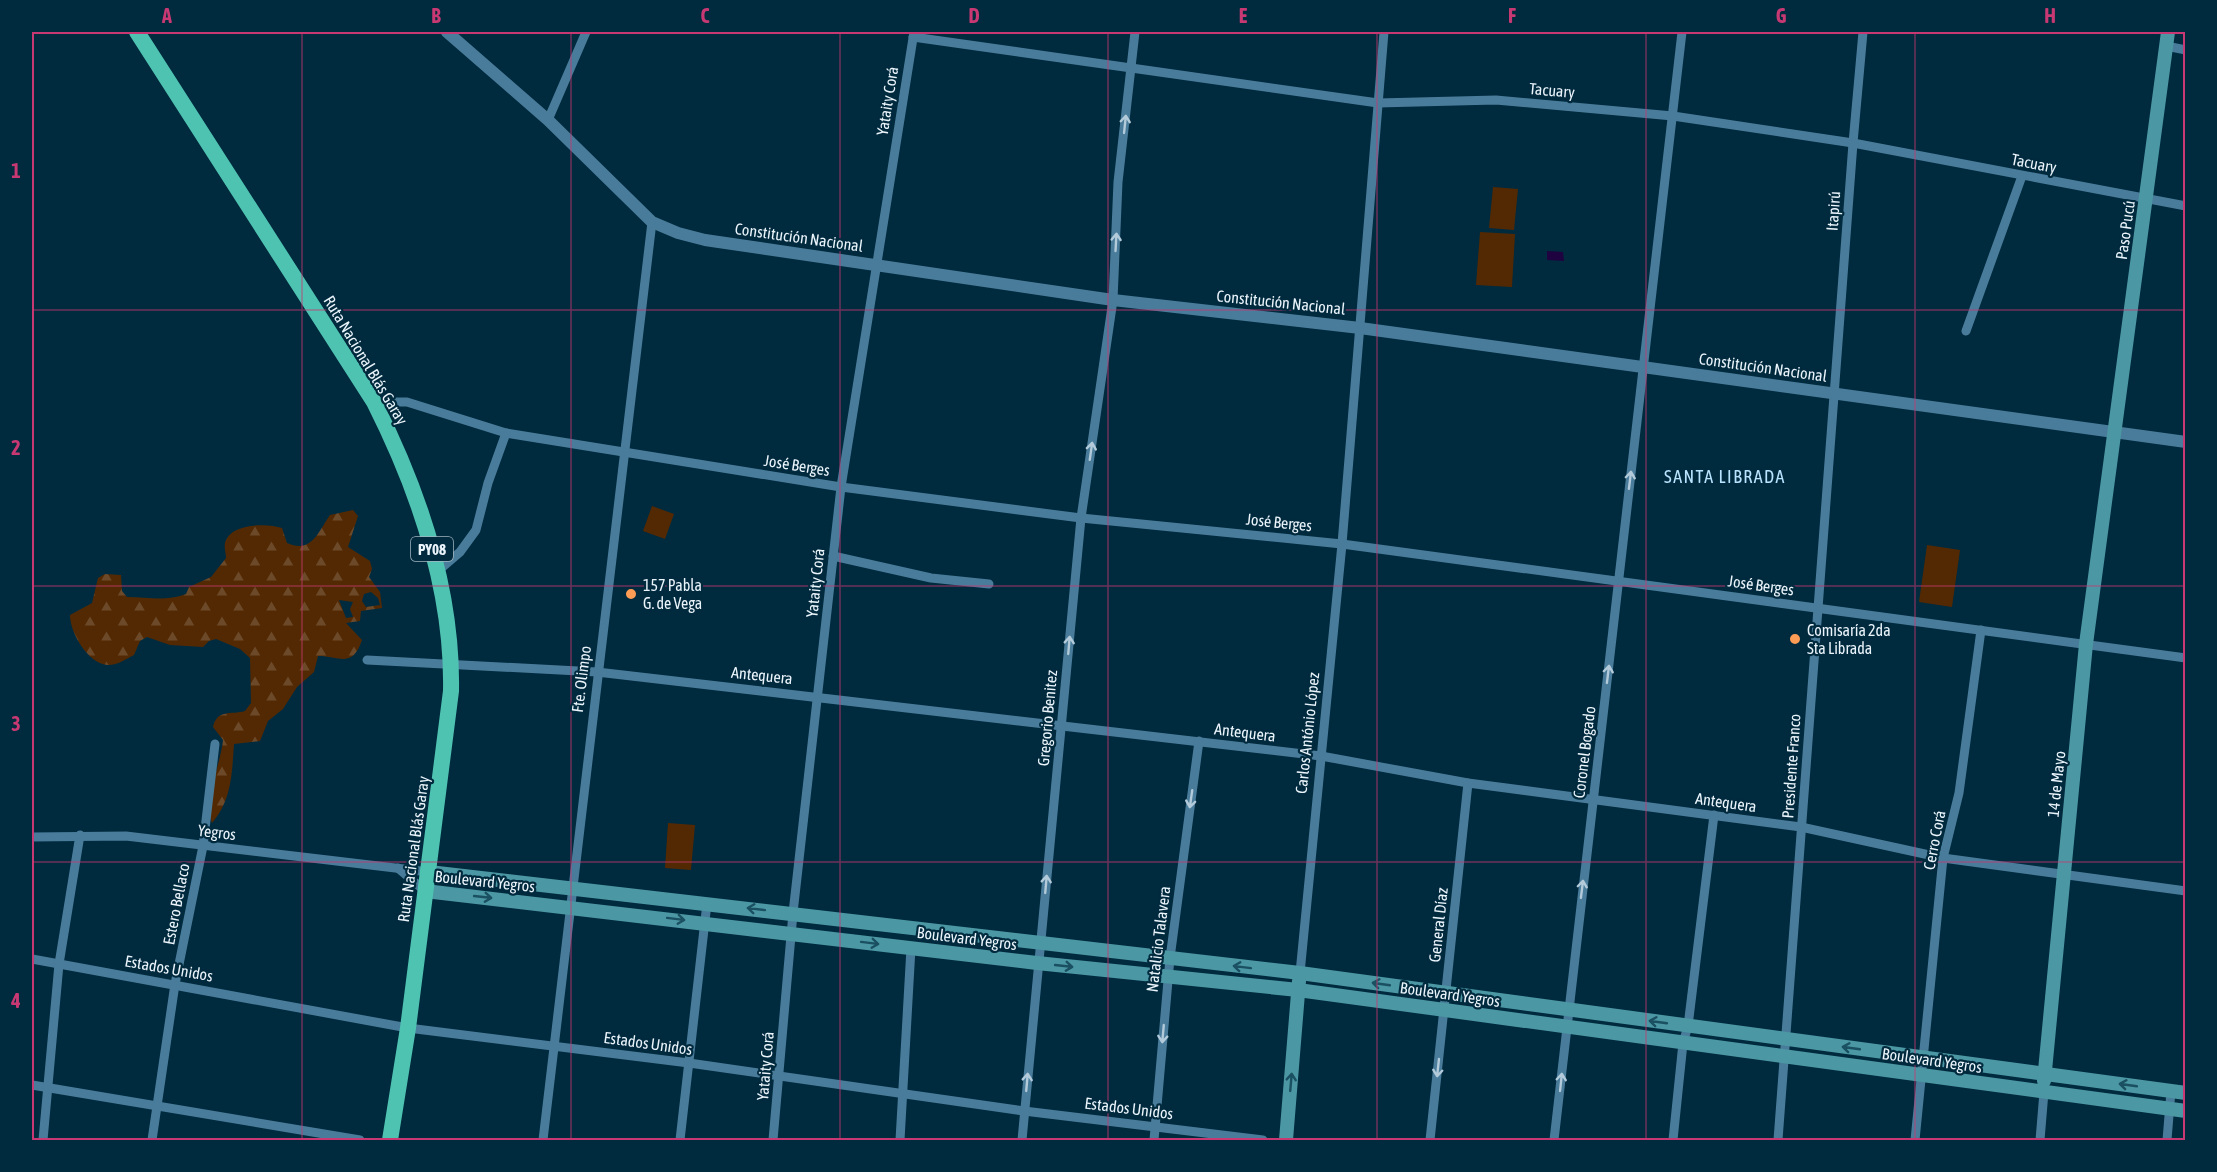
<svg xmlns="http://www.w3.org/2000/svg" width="2217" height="1172" font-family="'Asap Condensed',sans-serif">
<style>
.green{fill:#532903}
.forest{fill:url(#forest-firs);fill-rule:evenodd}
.water{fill:#1e0340}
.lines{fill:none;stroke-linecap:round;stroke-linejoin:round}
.minor{stroke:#497c9a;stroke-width:9}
.tertiary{stroke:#497c9a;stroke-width:12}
.secondary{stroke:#4b97a3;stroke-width:14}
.trunk{stroke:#4ec3b1;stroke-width:16}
.oneway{stroke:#b2cad9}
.oneway2{stroke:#1a5061}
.grid{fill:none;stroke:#c83973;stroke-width:1.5;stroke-opacity:0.55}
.poi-dot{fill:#fd9d55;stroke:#002a3e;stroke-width:2}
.labels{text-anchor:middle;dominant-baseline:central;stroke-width:4.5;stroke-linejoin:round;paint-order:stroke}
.shield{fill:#002a3e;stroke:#a4b7c2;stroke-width:1.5}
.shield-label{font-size:15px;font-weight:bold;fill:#eaf4fb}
.street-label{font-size:16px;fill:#eaf4fb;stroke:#002a3e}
.poi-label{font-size:16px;fill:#eaf4fb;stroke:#002a3e;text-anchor:start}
.neighbourhood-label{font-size:18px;letter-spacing:1.5px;fill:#b9e4ff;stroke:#002a3e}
.neatline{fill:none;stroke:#c83973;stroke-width:2}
.grid-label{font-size:20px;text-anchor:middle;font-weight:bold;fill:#c83973}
</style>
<defs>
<pattern id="forest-firs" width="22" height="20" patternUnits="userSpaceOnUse" patternTransform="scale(1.5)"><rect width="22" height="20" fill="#532903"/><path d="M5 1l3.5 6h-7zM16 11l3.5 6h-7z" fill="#6c4929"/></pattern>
</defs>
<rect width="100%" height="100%" fill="#002a3e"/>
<!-- green -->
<g class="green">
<path d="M1493,187L1518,189L1514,230L1489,228Z"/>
<path d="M1480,232L1515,234L1512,287L1476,285Z"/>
<path d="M652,506L674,514L665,539L643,531Z"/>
<path d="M1927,545L1960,550L1952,607L1919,602Z"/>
<path d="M668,823L695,825L691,870L665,868Z"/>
</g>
<!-- forest -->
<path class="forest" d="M353,510L358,516L348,547L370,561L372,569L369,577L380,592L382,608L361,611L360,621L346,623L362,640C352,669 340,656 318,656L314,672L297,687L283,709L268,721L260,741L234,744C232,772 232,800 212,823C203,802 221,763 223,740L213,727C217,709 231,715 245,711L251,703L250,658L240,649L216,639L209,641L203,647L170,645L147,637L140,641L134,655C126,659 116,666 107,665C88,663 70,633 70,615L92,603L98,578L105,574L121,575L122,591L127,597C148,597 165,602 186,594L189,587L211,577L226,558C226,554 224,547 225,543C230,523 267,523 282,528L287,543C312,554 318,532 330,515ZM371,592L378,598L380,605L366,607L362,601L364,594ZM339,600L353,602L350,609L353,617L346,618Z"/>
<!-- water -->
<path class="water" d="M1547,251L1563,252L1564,261L1547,260Z"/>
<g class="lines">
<!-- minor -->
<g class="minor">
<path d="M913,37L1378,103L1496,100L1673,116L1853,143L2186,206"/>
<path d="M2166,46L2186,50"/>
<path d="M548,120L586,32"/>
<path d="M1966,331L2022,176"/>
<path d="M374,402H407L506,433L841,487L1081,518L1342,544L2186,658"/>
<path d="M833,556L931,578L989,584"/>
<path d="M439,570L460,552L476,530L488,483L506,433"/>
<path d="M367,660L597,672L1321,756L1468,783L1801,827L1943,858L2186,891"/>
<path d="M32,837L126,836L429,872"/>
<path d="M398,868L425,891"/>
<path d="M32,959L408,1028L689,1063L1024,1111L1263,1140"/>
<path d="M1300,973L1342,544L1384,32"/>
<path d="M32,1085L360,1140"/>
<path d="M43,1140L59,964L80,835"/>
<path d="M152,1140L175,984L203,846L215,744"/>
<path d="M543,1140L652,222"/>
<path d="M680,1140L707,903"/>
<path d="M773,1140L793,913L841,487L914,32"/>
<path d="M900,1140L911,948"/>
<path d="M1022,1140L1081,518L1113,300L1118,182L1135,32"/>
<path d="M1154,1140L1170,958L1199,741"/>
<path d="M1430,1140L1468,783"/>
<path d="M1554,1140L1682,32"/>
<path d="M1673,1140L1683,1043L1688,1026L1714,815"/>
<path d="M1778,1140L1853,143L1863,32"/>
<path d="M1915,1140L1943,858L1959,793L1981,630"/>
<path d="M2040,1140L2044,1092"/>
<path d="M2167,1140L2171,1091"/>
</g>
<!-- tertiary -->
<path class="tertiary" d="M447,32L548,120L652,222L678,233L705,240L1113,300L1360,328L2186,442"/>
<!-- secondary -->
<g class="secondary">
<path d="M429,872L1300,973L2186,1093"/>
<path d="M425,891L1037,963L1298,990L2186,1111"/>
<path d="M2044,1081L2086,644L2168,32"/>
<path d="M1286,1140L1299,981"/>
</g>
<!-- trunk -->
<path class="trunk" d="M137,32L374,402C419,491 453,589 451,691L408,1028L390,1140"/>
</g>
<!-- one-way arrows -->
<defs><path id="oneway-shaft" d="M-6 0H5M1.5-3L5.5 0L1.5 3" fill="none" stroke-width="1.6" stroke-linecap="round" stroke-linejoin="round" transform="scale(1.5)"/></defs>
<g class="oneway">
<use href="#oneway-shaft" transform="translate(1125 124) rotate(-84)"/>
<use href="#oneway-shaft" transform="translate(1116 242) rotate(-87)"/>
<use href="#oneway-shaft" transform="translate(1091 451) rotate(-82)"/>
<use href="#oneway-shaft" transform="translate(1630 480) rotate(-83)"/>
<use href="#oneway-shaft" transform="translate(1069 645) rotate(-85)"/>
<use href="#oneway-shaft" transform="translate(1608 674) rotate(-83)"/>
<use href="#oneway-shaft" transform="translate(1191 799) rotate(98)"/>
<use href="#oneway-shaft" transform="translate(1046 884) rotate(-85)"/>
<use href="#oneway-shaft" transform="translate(1582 889) rotate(-83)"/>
<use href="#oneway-shaft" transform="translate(1163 1034) rotate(95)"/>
<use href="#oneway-shaft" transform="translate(1438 1068) rotate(96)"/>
<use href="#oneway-shaft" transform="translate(1027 1082) rotate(-85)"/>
<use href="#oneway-shaft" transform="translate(1561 1082) rotate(-84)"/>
</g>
<g class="oneway2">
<use href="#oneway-shaft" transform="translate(483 897) rotate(6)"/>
<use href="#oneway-shaft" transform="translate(756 909) rotate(-173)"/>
<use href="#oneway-shaft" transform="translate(676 919) rotate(7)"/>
<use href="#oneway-shaft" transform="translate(870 943) rotate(7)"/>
<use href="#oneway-shaft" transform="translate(1064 966) rotate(6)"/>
<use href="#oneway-shaft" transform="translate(1242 967) rotate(-173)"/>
<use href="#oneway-shaft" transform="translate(1381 984) rotate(-172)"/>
<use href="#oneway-shaft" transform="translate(1658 1022) rotate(-172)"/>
<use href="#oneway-shaft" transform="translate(1851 1048) rotate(-172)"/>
<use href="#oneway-shaft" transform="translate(1291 1082) rotate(-85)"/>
<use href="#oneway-shaft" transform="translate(2128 1085) rotate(-172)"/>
</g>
<!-- grid -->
<path class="grid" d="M302,32V1140M571,32V1140M840,32V1140M1108,32V1140M1377,32V1140M1646,32V1140M1915,32V1140M32,310H2186M32,586H2186M32,862H2186"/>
<!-- markers -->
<g class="poi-dot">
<circle cx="631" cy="594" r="6"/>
<circle cx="1795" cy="639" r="6"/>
</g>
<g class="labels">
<!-- shield labels -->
<rect class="shield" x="411" y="537" width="42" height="24" rx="4.5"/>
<g class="shield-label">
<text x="432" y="549">PY08</text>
</g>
<!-- street labels -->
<g class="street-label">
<text transform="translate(1552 90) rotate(5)">Tacuary</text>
<text transform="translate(887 101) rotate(-81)">Yataity Corá</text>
<text transform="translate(2034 163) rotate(11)">Tacuary</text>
<text transform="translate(1833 211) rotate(-86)">Itapirú</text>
<text transform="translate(2125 230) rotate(-82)">Paso Pucú</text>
<text transform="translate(799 237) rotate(8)">Constitución Nacional</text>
<text transform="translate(1281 302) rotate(6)">Constitución Nacional</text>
<text transform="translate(366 360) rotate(59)">Ruta Nacional Blás Garay</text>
<text transform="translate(1763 367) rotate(8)">Constitución Nacional</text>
<text transform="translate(797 465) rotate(9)">José Berges</text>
<text transform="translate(1279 522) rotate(6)">José Berges</text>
<text transform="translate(815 583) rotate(-84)">Yataity Corá</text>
<text transform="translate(1761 585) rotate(8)">José Berges</text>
<text transform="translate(762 675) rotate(6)">Antequera</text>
<text transform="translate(581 679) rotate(-83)">Fte. Olimpo</text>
<text transform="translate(1047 718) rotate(-85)">Gregorio Benitez</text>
<text transform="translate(1245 732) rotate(7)">Antequera</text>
<text transform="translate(1307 733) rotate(-84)">Carlos António López</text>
<text transform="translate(1584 752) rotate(-83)">Coronel Bogado</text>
<text transform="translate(1791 766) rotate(-86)">Presidente Franco</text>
<text transform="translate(2056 784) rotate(-84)">14 de Mayo</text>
<text transform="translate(1726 802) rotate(8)">Antequera</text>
<text transform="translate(217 832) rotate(7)">Yegros</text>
<text transform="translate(1934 840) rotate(-79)">Cerro Corá</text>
<text transform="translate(413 849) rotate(-82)">Ruta Nacional Blás Garay</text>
<text transform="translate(485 881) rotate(6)">Boulevard Yegros</text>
<text transform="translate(176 904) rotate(-79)">Estero Bellaco</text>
<text transform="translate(1438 925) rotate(-84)">General Díaz</text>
<text transform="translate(967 938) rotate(7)">Boulevard Yegros</text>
<text transform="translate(1158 939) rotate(-83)">Natalicio Talavera</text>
<text transform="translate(169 968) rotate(10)">Estados Unidos</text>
<text transform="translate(1450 994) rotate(8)">Boulevard Yegros</text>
<text transform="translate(648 1043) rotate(8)">Estados Unidos</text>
<text transform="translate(1932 1060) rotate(8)">Boulevard Yegros</text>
<text transform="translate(765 1066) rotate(-85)">Yataity Corá</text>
<text transform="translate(1129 1108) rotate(7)">Estados Unidos</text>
</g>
<!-- poi labels -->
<g class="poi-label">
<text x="643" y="585">157 Pabla<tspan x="643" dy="18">G. de Vega</tspan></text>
<text x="1807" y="630">Comisaría 2da<tspan x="1807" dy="18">Sta Librada</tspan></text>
</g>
<!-- neighbourhood labels -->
<g class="neighbourhood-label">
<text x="1725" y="476">SANTA LIBRADA</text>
</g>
</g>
<!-- border -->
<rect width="2217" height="1172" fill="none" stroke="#002a3e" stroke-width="66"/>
<rect x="33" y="33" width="2151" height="1106" class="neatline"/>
<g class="grid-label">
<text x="167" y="23">A</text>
<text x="436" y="23">B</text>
<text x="705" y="23">C</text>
<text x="974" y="23">D</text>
<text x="1243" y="23">E</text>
<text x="1512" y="23">F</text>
<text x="1781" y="23">G</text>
<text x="2050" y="23">H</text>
<text x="16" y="178">1</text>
<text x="16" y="455">2</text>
<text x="16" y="731">3</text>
<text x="16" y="1008">4</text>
</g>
</svg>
